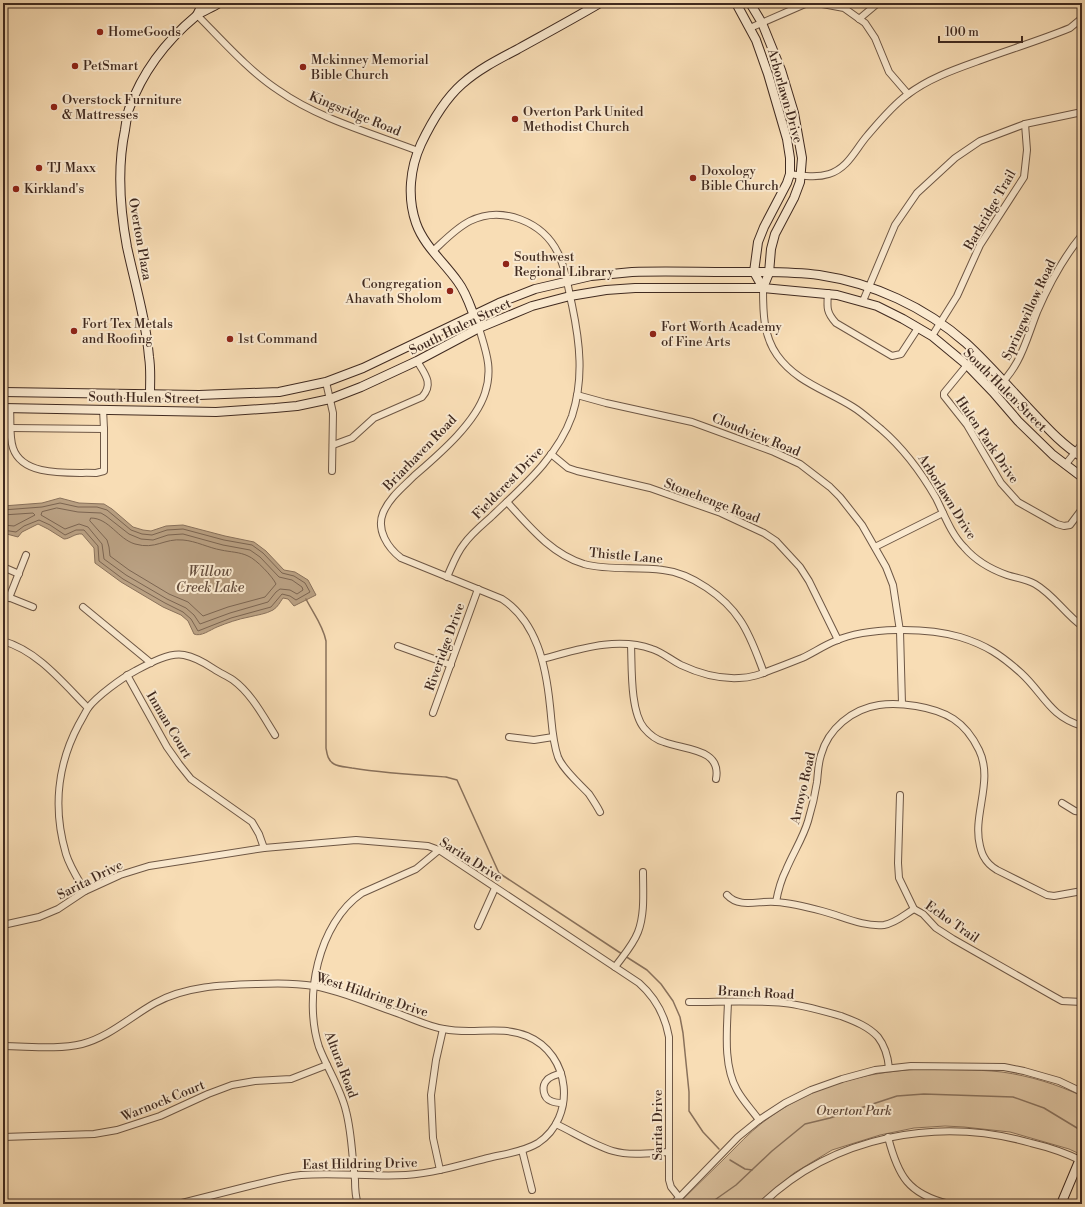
<svg xmlns="http://www.w3.org/2000/svg" width="1085" height="1207" font-family="'Libre Bodoni',serif">
<style>
.green{fill:#d9bf9c;stroke:#8c745e}
.water{fill:#b9a082;stroke:#89715b}
.lines{fill:none;stroke-linecap:round;stroke-linejoin:round}
.shore{stroke:#7c6551;stroke-width:1}
.stream{stroke:#89715b;stroke-width:1.5}
.street-casing{stroke:#6e5745;stroke-width:8}
.secondary-casing{stroke:#402a20;stroke-width:10}
.street{stroke:#fae9cf;stroke-width:6}
.secondary{stroke:#fae9cf;stroke-width:8}
.poi-dot{fill:#8f2418;stroke:#fae9cf;stroke-width:1.5}
.labels{text-anchor:middle;dominant-baseline:central;stroke-width:4;stroke-linejoin:round;paint-order:stroke}
.poi-label{font-size:13px;fill:#402a20;stroke:#fae9cf;text-anchor:start}
.street-label{font-size:13px;fill:#402a20;stroke:#fae9cf}
.park-label{font-size:13px;font-style:italic;fill:#5f4839;stroke:#fae9cf}
.water-label{font-size:14px;font-style:italic;fill:#644d3d;stroke:#fae9cf}
</style>
<rect width="100%" height="100%" fill="#f8ddb5"/>
<filter id="stains"><feTurbulence type="fractalNoise" baseFrequency=".005" numOctaves="4"/><feColorMatrix values="0 0 0 0 .2 0 0 0 0 .09 0 0 0 0 .02 0 0 0 .5 -.17"/></filter>
<radialGradient id="worn" r=".72"><stop offset=".6" stop-color="#630" stop-opacity="0"/><stop offset="1" stop-color="#630" stop-opacity=".3"/></radialGradient>
<!-- green -->
<path class="green" d="M921,1069C948,1070 975,1069 1002,1072C1030,1076 1056,1084 1082,1096V1155L1069,1149L1010,1132L964,1127L945,1126L914,1128L880,1135L832,1150L794,1173L757,1204H678C694,1188 710,1173 726,1157C738,1145 749,1133 762,1123C808,1087 863,1072 921,1069Z"/>
<!-- water -->
<path class="water" d="M60,498L79,503L104,504L112,509L133,527L143,530L151,531L166,526L183,525L225,536L254,542L266,551L284,570L295,572L308,580L316,595L294,606L288,599L283,598C280,602 278,607 273,610C266,614 257,615 249,617C238,619 227,623 217,627C210,630 201,637 194,634L188,621L181,615L163,607L121,582L95,563L94,548L82,534C75,533 70,539 64,539L48,529L38,524L22,532L18,537L3,533V506L42,503Z"/>
<g class="lines">
<!-- shore -->
<g class="shore">
<path d="M57,508L78,512L101,513L106,516L129,534L141,539L153,540L168,535L183,534L223,545L250,550L260,557L279,577L292,580L302,587L303,590L297,594L290,590L280,589L276,592L268,602L230,613L200,624L194,615L186,608L167,599L126,575L104,559L102,544L88,527L79,524L65,529L41,515L42,512Z"/>
<path d="M3,510L42,507L60,503L78,507H97L107,510L131,530L142,534L152,535L167,530L183,529L224,540L252,545L263,553L282,573L294,576L305,583L310,592L296,600L290,596L282,594L271,607L231,618L198,631L191,619L183,612L165,603L123,579L99,561L98,546L84,530H76L65,535L50,525L39,520L24,526L16,532L3,530"/>
<path d="M3,515L33,513L35,515L14,526L3,525"/>
<path d="M91,518C109,518 118,539 135,544C156,550 164,538 183,540C196,541 209,548 221,550C230,552 240,552 248,556C256,559 273,577 276,584L265,597L228,607L203,616L188,602L169,594L129,570L110,556L109,547L107,540L90,521Z"/>
</g>
<!-- stream -->
<g class="stream">
<path d="M306,599C313,613 323,625 326,641V748C327,754 328,761 334,764C339,767 347,767 352,768C383,773 415,775 446,777L457,780L499,873L622,954"/>
<path d="M625,956L647,970L661,984L673,1001L680,1017L683,1033L689,1092V1111L703,1132L719,1149"/>
<path d="M730,1160L745,1169L752,1170"/>
<path d="M709,1204L736,1185L772,1151L805,1124L830,1118L897,1096L924,1094L1013,1097L1044,1108L1082,1131"/>
</g>
<defs>
<g id="street">
<path d="M817,3L844,8L865,23L875,38L889,72L908,94"/>
<path d="M197,15C222,40 249,71 278,90C319,119 371,133 418,151"/>
<path d="M859,19L878,3"/>
<path d="M750,28L805,4L812,3"/>
<path d="M790,174C803,176 817,178 829,174C848,168 855,150 867,136C879,122 892,106 907,95C929,78 956,69 981,60C1011,49 1041,40 1070,28L1082,18"/>
<path d="M433,251C444,241 456,228 470,221C502,205 543,222 558,253C566,269 568,288 572,305C580,343 584,379 572,416C557,458 522,487 491,517C482,525 471,534 464,544C456,554 452,566 447,577"/>
<path d="M763,288C763,311 763,335 777,355C796,382 826,390 853,407C863,413 872,422 881,429C903,448 921,472 936,498C944,514 951,534 964,547C975,560 990,569 1007,575C1016,578 1026,579 1035,584C1054,595 1065,614 1082,626"/>
<path d="M828,293C827,307 826,312 836,323L892,356L901,354L918,328"/>
<path d="M863,301L895,225L917,193L955,158L980,141L1025,124L1082,112"/>
<path d="M479,328C486,352 493,368 485,393C475,424 438,455 414,476C403,487 389,498 383,513C376,530 388,548 401,558L502,599C537,622 546,666 550,706C552,723 552,740 558,757C563,770 580,784 589,794C593,800 597,806 600,812"/>
<path d="M932,336L957,296L980,245L1024,177L1027,150L1025,124"/>
<path d="M967,365L944,393V396L967,425L1001,483L1018,502L1057,524L1064,526L1070,525L1082,509"/>
<path d="M326,382L333,413L332,471"/>
<path d="M993,392C1021,366 1024,346 1037,312C1049,284 1063,258 1082,235"/>
<path d="M577,395L606,403L692,422L774,452L800,464L830,487L840,497L862,525L886,567L893,585L900,631L902,704"/>
<path d="M10,408C11,421 9,436 13,448C23,478 71,472 96,473L104,471V429L103,409"/>
<path d="M11,428L104,429"/>
<path d="M333,445L352,438L374,418L422,397C434,384 425,374 417,361"/>
<path d="M551,454L568,468L577,471L650,488L721,513L764,533L776,541L800,567L809,581L838,640"/>
<path d="M1065,465L1082,444"/>
<path d="M507,502C529,526 551,554 584,564C610,571 637,566 663,570C691,573 725,597 740,620C751,636 757,655 764,673"/>
<path d="M875,547L943,513"/>
<path d="M3,567L19,574"/>
<path d="M3,595L33,607"/>
<path d="M9,598L26,555"/>
<path d="M83,607L151,663"/>
<path d="M3,641C38,651 63,683 88,708"/>
<path d="M631,645C632,667 630,711 644,728C649,734 657,740 664,742C684,750 722,748 716,779"/>
<path d="M398,646L451,665"/>
<path d="M542,659C577,650 616,636 652,649C662,652 671,660 681,665C698,673 720,679 739,678C751,678 761,674 771,670C782,666 792,662 802,658C813,653 823,646 835,641C867,627 926,627 960,637C986,645 1001,655 1021,673C1044,694 1049,716 1082,726"/>
<path d="M127,675L167,747L179,764L191,779L252,822L259,834L264,848"/>
<path d="M433,713L478,589"/>
<path d="M509,737L534,740L553,737"/>
<path d="M900,795L898,863L899,878L914,909L923,914L936,928L953,939L1053,996L1062,1001L1082,1002"/>
<path d="M1062,803L1075,811L1082,812"/>
<path d="M85,891C78,879 70,867 66,854C53,810 57,765 79,724C82,719 85,713 88,708C97,696 122,678 135,671C148,664 169,652 184,655C195,657 205,663 214,669C220,673 227,676 233,680C251,693 263,716 275,735"/>
<path d="M727,895C740,909 759,900 776,902C791,903 807,907 822,911C842,916 862,927 884,925C896,923 904,915 914,909"/>
<path d="M776,902C778,891 781,880 786,870C793,853 803,838 808,821C812,808 815,795 817,782C818,773 818,764 821,755C828,729 852,709 879,705C891,703 904,704 916,706C946,711 965,721 979,750C994,781 972,815 980,846C981,850 982,854 984,857C987,863 992,867 997,870L1047,895L1054,896L1082,891"/>
<path d="M3,925L39,917L58,909L85,891L120,875L149,866L264,848L356,840L428,846L439,850L639,983C656,998 665,1015 669,1037V1180L671,1187L679,1197"/>
<path d="M478,926L495,888"/>
<path d="M615,967C623,956 633,945 638,932C645,914 643,892 643,872"/>
<path d="M689,1002C721,1002 753,1000 784,1003C803,1005 823,1011 841,1016C854,1021 868,1026 878,1037C885,1046 888,1057 889,1068"/>
<path d="M728,1002C727,1030 723,1065 737,1090C743,1101 752,1110 759,1120"/>
<path d="M3,1046C28,1046 57,1050 82,1044C109,1037 130,1017 155,1003C186,986 222,985 257,984C276,983 296,983 314,986C342,991 368,1003 394,1012C409,1017 429,1027 444,1029C471,1035 501,1025 527,1036C571,1054 577,1117 538,1143C523,1152 504,1154 488,1158C461,1165 434,1173 406,1175C371,1177 335,1172 301,1175C283,1177 266,1182 249,1186C226,1192 202,1198 178,1204"/>
<path d="M561,1073C557,1075 550,1076 547,1080C541,1086 543,1098 551,1101C555,1103 559,1103 563,1103"/>
<path d="M556,1124C575,1133 593,1145 613,1151C631,1156 651,1153 669,1152"/>
<path d="M3,1137L94,1134L117,1130L160,1116L208,1094L232,1085L255,1081L291,1079L327,1065"/>
<path d="M888,1137C898,1176 908,1194 949,1204"/>
<path d="M522,1150L532,1190"/>
<path d="M440,1170L433,1138L431,1095L436,1060L443,1029"/>
<path d="M358,1204C355,1196 355,1188 355,1180C352,1157 352,1134 346,1111C341,1089 327,1068 319,1047C303,998 318,923 362,893L416,869L439,850"/>
<path d="M673,1204L738,1137L759,1120L785,1103L811,1090L842,1079L875,1070L911,1066L1004,1067L1024,1071L1059,1081L1082,1092"/>
<path d="M762,1204C833,1136 938,1116 1031,1143C1048,1147 1066,1153 1082,1161"/>
</g>
<g id="secondary">
<path d="M736,3L756,40L768,74L787,139L790,158V174L787,183L764,227L758,242L754,272L763,288"/>
<path d="M750,3L762,23L781,70L794,113L802,158L800,182L794,198L775,234L771,249L769,273L763,288"/>
<path d="M197,15L203,3"/>
<path d="M479,328C472,313 468,295 458,282C444,262 424,246 416,223C407,197 410,168 421,144C431,123 445,99 462,84C479,69 499,59 518,49C545,34 573,19 600,3"/>
<path d="M3,392L199,395L279,392L326,382L363,368L499,303L535,289L591,276L632,272C664,271 697,272 729,272C759,272 790,271 819,275C873,283 925,307 966,343C990,365 1012,391 1035,415C1049,430 1064,446 1082,457"/>
<path d="M150,393C150,381 151,369 149,357C146,320 135,284 127,247C120,209 117,168 125,130C126,123 127,115 129,109C142,73 166,41 196,16C202,11 212,8 219,3"/>
<path d="M3,408L216,412L275,408L297,406L330,399L361,387L417,361L479,328L532,306L570,296L606,290L635,288H763L837,295L877,306L903,319L932,336L967,365L993,392L1018,421L1053,455L1082,477"/>
<path d="M1061,1204L1082,1154"/>
</g>
</defs>
<!-- street casing -->
<use href="#street" class="street-casing"/>
<!-- secondary casing -->
<use href="#secondary" class="secondary-casing"/>
<!-- street -->
<use href="#street" class="street"/>
<!-- secondary -->
<use href="#secondary" class="secondary"/>
</g>
<!-- markers -->
<g class="poi-dot">
<circle cx="100" cy="32" r="4"/>
<circle cx="75" cy="66" r="4"/>
<circle cx="303" cy="67" r="4"/>
<circle cx="54" cy="107" r="4"/>
<circle cx="515" cy="119" r="4"/>
<circle cx="39" cy="168" r="4"/>
<circle cx="693" cy="178" r="4"/>
<circle cx="16" cy="189" r="4"/>
<circle cx="506" cy="264" r="4"/>
<circle cx="450" cy="291" r="4"/>
<circle cx="74" cy="331" r="4"/>
<circle cx="653" cy="334" r="4"/>
<circle cx="230" cy="339" r="4"/>
</g>
<g class="labels">
<!-- poi labels -->
<g class="poi-label">
<text x="108" y="32">HomeGoods</text>
<text x="311" y="60">Mckinney Memorial<tspan x="311" dy="15">Bible Church</tspan></text>
<text x="83" y="66">PetSmart</text>
<text x="62" y="100">Overstock Furniture<tspan x="62" dy="15">&amp; Mattresses</tspan></text>
<text x="523" y="112">Overton Park United<tspan x="523" dy="15">Methodist Church</tspan></text>
<text x="47" y="168">TJ Maxx</text>
<text x="701" y="171">Doxology<tspan x="701" dy="15">Bible Church</tspan></text>
<text x="24" y="189">Kirkland's</text>
<text x="514" y="257">Southwest<tspan x="514" dy="15">Regional Library</tspan></text>
<text x="442" y="284" text-anchor="end">Congregation<tspan x="442" dy="15">Ahavath Sholom</tspan></text>
<text x="82" y="324">Fort Tex Metals<tspan x="82" dy="15">and Roofing</tspan></text>
<text x="661" y="327">Fort Worth Academy<tspan x="661" dy="15">of Fine Arts</tspan></text>
<text x="238" y="339">1st Command</text>
</g>
<!-- street labels -->
<g class="street-label">
<text transform="translate(785 96) rotate(74)">Arborlawn Drive</text>
<text transform="translate(355 114) rotate(22)">Kingsridge Road</text>
<text transform="translate(990 210) rotate(-60)">Barkridge Trail</text>
<text transform="translate(140 239) rotate(80)">Overton Plaza</text>
<text transform="translate(1029 310) rotate(-65)">Springwillow Road</text>
<text transform="translate(460 327) rotate(-26)">South Hulen Street</text>
<text transform="translate(1005 390) rotate(45)">South Hulen Street</text>
<text transform="translate(144 398) rotate(1)">South Hulen Street</text>
<text transform="translate(756 435) rotate(22)">Cloudview Road</text>
<text transform="translate(987 440) rotate(56)">Hulen Park Drive</text>
<text transform="translate(420 453) rotate(-46)">Briarhaven Road</text>
<text transform="translate(508 483) rotate(-46)">Fieldcrest Drive</text>
<text transform="translate(947 497) rotate(58)">Arborlawn Drive</text>
<text transform="translate(712 501) rotate(21)">Stonehenge Road</text>
<text transform="translate(626 556) rotate(5)">Thistle Lane</text>
<text transform="translate(445 647) rotate(-70)">Riveridge Drive</text>
<text transform="translate(169 725) rotate(59)">Inman Court</text>
<text transform="translate(803 788) rotate(-77)">Arroyo Road</text>
<text transform="translate(471 860) rotate(32)">Sarita Drive</text>
<text transform="translate(90 880) rotate(-27)">Sarita Drive</text>
<text transform="translate(952 922) rotate(35)">Echo Trail</text>
<text transform="translate(756 993) rotate(3)">Branch Road</text>
<text transform="translate(372 995) rotate(18)">West Hildring Drive</text>
<text transform="translate(341 1065) rotate(69)">Altura Road</text>
<text transform="translate(163 1101) rotate(-22)">Warnock Court</text>
<text transform="translate(658 1125) rotate(-90)">Sarita Drive</text>
<text transform="translate(360 1164) rotate(-1)">East Hildring Drive</text>
</g>
<!-- park labels -->
<g class="park-label">
<text x="854" y="1111">Overton Park</text>
</g>
<!-- water labels -->
<g class="water-label">
<text x="210" y="572">Willow<tspan x="210" dy="16">Creek Lake</tspan></text>
</g>
</g>
<!-- margin -->
<rect width="1085" height="1207" fill="none" stroke="#f8ddb5" stroke-width="16"/>
<rect x="4" y="4" width="1077" height="1199" fill="none" stroke="#402a20" stroke-width="2"/>
<rect x="8" y="8" width="1069" height="1191" fill="none" stroke="#402a20"/>
<!-- scale -->
<path d="M939 36v6h83v-6" fill="none" stroke="#402a20" stroke-width="2"/>
<text x="945" y="36" font-size="12" fill="#402a20" stroke="#fae9cf" stroke-width="3" paint-order="stroke">100 m</text>
<rect width="100%" height="100%" filter="url(#stains)"/>
<rect width="100%" height="100%" fill="url(#worn)"/>
</svg>
